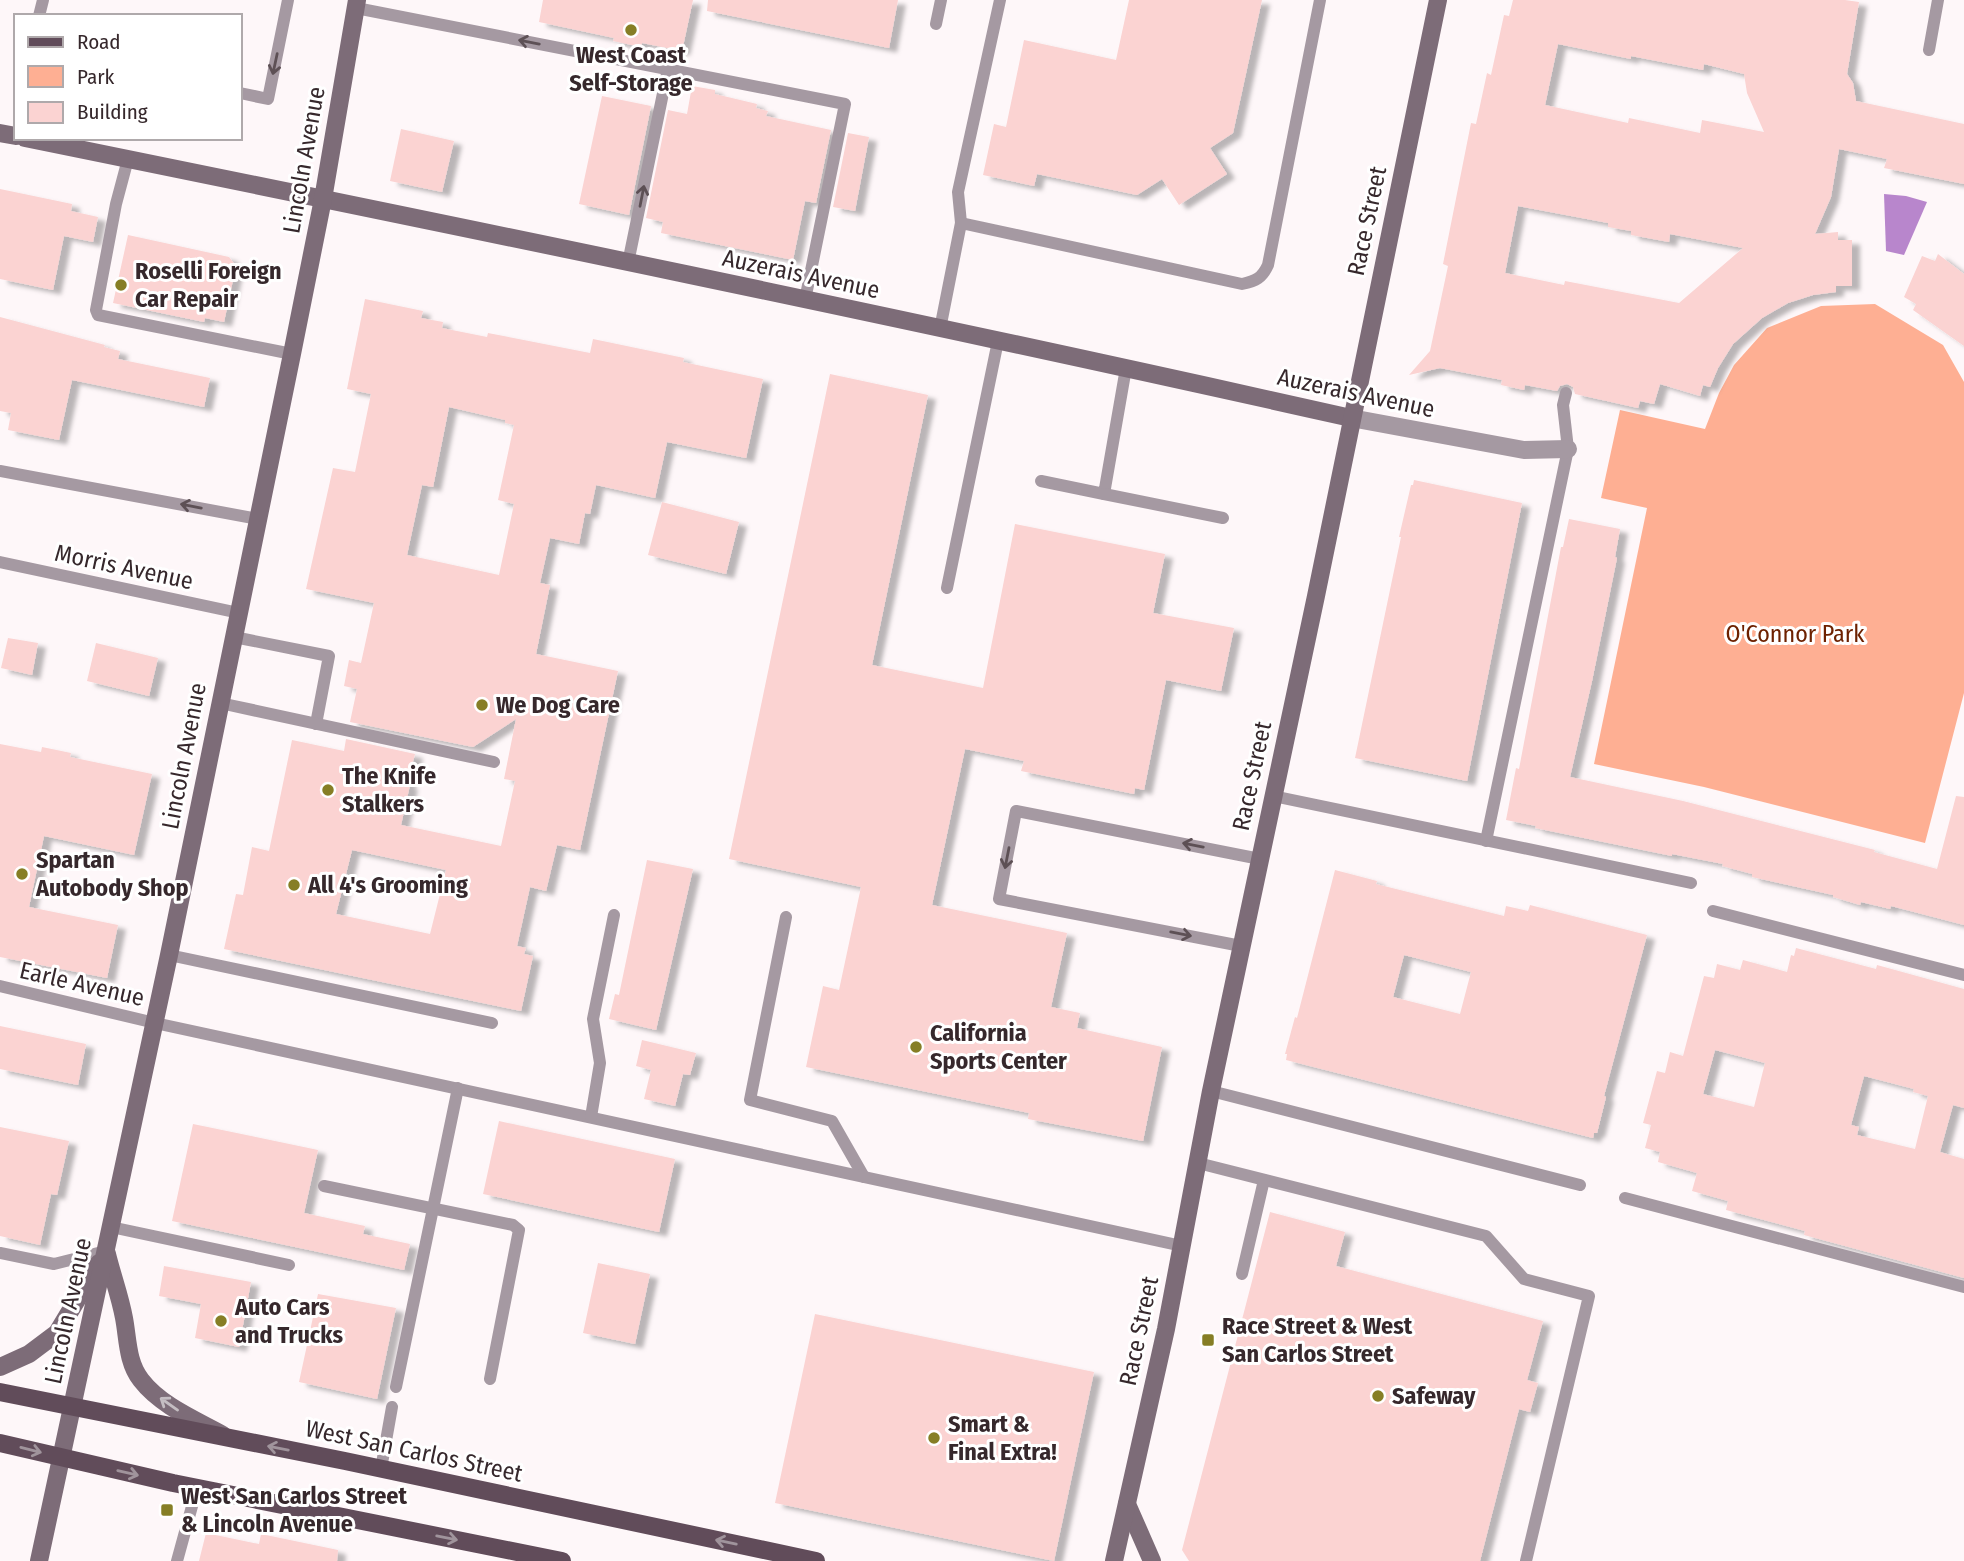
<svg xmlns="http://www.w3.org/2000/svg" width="1964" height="1561" font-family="'Fira Sans Condensed',sans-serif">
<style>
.green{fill:#feaf93}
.water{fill:#b886cc}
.building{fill:#fbd3d2;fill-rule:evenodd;filter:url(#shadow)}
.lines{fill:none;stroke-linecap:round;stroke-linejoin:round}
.lane{stroke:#a599a2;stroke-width:12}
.street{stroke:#a599a2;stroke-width:18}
.secondary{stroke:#7d6c78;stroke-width:18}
.primary{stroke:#614c5a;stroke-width:18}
.oneway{stroke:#5d5055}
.oneway2{stroke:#c4bdc2}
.oneway3{stroke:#a0949c}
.poi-dot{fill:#867e25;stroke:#fff;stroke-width:2.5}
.labels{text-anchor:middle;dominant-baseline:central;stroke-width:6;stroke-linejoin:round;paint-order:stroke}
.poi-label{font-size:24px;font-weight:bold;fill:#36282c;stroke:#fff;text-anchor:start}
.street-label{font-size:24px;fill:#36282c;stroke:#fff}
.park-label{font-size:24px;fill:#6d2100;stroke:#fff}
</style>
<defs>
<filter id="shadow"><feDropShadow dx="8" dy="4.5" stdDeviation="2" flood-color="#0004"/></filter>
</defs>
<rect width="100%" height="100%" fill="#fef7f9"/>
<!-- green -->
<path class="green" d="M1875,304L1943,345L1964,382V693L1925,843L1704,787L1594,764L1647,508L1601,498L1620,410L1705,429L1719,393L1734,365L1767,328L1821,306Z"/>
<!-- water -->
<path class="water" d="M1884,194L1906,196L1927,202L1904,255L1886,251Z"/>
<!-- building -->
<g class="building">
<path d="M543,0H693L682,51L642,43L641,47L613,41L614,38L539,22Z"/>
<path d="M708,0H898L889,48L707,11Z"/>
<path d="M1129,0H1262L1233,133L1210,148L1227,174L1179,205L1162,179L1137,195L1037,174L1034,186L983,175L994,124L1006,127L1024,40L1116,60Z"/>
<path d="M1513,0H1845L1859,2L1847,74L1853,83L1856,101L1964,124V184L1884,168L1887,159L1839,149L1831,197L1815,234L1838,232V240H1852V286H1836V292L1813,295L1788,303L1762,318L1733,344L1718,368L1710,387L1703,385L1700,396L1660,384L1654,404L1640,401L1638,408L1575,394L1573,387L1567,384L1560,386L1557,391L1525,385L1524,390L1501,385L1502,380L1440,368L1409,375L1430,351L1448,266L1443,264L1471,123L1476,124L1487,73L1491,75L1504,15L1509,16ZM1558,44L1631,59V56L1703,70L1704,64L1744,74L1747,93L1764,132L1702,120L1700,133L1629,118L1628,123L1545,105ZM1518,206L1608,223V227L1631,231V235L1669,242L1670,234L1743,248L1679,303L1565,281L1564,285L1505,273Z"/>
<path d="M692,86L715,90V94L757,104L756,108L768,111L766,116L831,130L816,203L805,201L793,260L661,233L663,222L646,218L668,110L687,114Z"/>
<path d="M602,96L651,106L629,215L579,204Z"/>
<path d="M401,129L454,141L442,192L390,181Z"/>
<path d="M848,133L869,137L855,211L833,207Z"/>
<path d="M0,189L72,204L71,211L98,217L93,242L64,236L53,290L0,279Z"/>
<path d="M128,235L229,257L236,266L224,322L205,318L204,322L113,303Z"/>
<path d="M1938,254L1964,274V346L1913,310L1916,304L1904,297L1922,256L1935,261Z"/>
<path d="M365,299L423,311L421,318L443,322L442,328L487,337L488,333L590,353L593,339L684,358L683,362L763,379L746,458L667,442L655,498L596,485L590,514L585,513L579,544L550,538L540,583L550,585L536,654L618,671L580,850L557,845L546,891L530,887L517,946L526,948L524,954L533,956L521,1011L224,949L236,894L243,895L252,847L269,851L292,740L344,751L346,739L415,754L407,784L410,785L401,825L501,846L515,781L504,779L516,719L473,747L350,722L357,689L344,686L349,660L361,663L374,603L306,589L333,468L355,472L371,394L347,389ZM449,407L505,420V423L514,425L498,500L514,504L499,575L407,555L422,485L433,487ZM352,850L446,870L430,934L336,914Z"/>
<path d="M0,317L105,345L104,347L120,351L118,359L210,378L204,407L72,380L59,440L8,430L11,413L0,411Z"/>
<path d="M830,374L928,395L872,665L983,688L1015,524L1165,554L1153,613L1234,628L1221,691L1166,680L1144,790L1135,788L1134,794L1021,771L1024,761L965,749L932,905L1067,933L1051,1007L1080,1013L1077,1028L1162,1047L1143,1141L1028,1119L1029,1113L806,1067L823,986L839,990L861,887L729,859Z"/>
<path d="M1414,480L1522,503L1467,781L1355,758L1401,537H1399L1411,485H1413Z"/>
<path d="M662,502L739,522L726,574L648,555Z"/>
<path d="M1569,519L1620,529L1615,557L1617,558L1592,681L1570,777L1683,801L1875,850L1874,852L1937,869L1956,796L1964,797V925L1891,906L1890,909L1861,902L1860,905L1833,897V895L1752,877V874L1722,866L1723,864L1672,854V856L1535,828L1536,826L1506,820L1516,768L1519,769L1561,547H1563Z"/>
<path d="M8,638L38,643L32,675L1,668Z"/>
<path d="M96,643L158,658L149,696L87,681Z"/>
<path d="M0,744L41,752L42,747L71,753L70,757L152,774L134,855L44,836L29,907L118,925L107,978L0,957Z"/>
<path d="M647,860L693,869L656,1030L609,1019L615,994L619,995Z"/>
<path d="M1335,870L1377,881L1376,884L1504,916L1506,906L1528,911L1530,905L1647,935L1604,1096L1606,1097L1597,1133H1594L1593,1138L1286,1060L1287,1054H1285L1295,1017L1297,1018ZM1404,955L1471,972L1460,1014L1393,997Z"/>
<path d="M1796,948L1876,969L1877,965L1964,989V1108L1953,1105L1940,1152L1964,1159V1278L1804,1235L1805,1231L1726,1210L1728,1201L1692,1191L1697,1173L1658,1162L1660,1152L1645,1148L1651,1125L1643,1123L1657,1071L1665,1073L1670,1052L1683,1056L1704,976L1714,978L1717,964L1740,970L1743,960L1787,972L1791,955L1794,956ZM1715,1050L1765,1063L1754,1107L1703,1094ZM1864,1076L1914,1089L1913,1092L1928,1096L1915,1149L1857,1135L1859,1127L1851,1125Z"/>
<path d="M0,1026L86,1044L78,1085L0,1069Z"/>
<path d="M642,1040L696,1053L690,1075L683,1074L675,1106L644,1099L651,1070L636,1066Z"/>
<path d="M499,1121L675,1159L659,1232L483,1194Z"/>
<path d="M193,1124L318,1150L304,1213L365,1226L363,1234L410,1244L404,1270L172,1221Z"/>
<path d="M0,1127L69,1141L57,1195L51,1194L40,1245L0,1236Z"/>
<path d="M1270,1212L1345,1232L1336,1266L1543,1321L1527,1380L1538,1383L1530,1412L1519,1409L1480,1561H1189L1182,1550Z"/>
<path d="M598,1263L650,1274L635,1344L583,1333Z"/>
<path d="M164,1266L251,1282L239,1347L195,1338L201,1304L159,1296Z"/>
<path d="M318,1294L396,1308L377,1399L299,1382Z"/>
<path d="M815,1314L1094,1372L1054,1561L775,1503Z"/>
<path d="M206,1533L259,1544L261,1534L338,1550L337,1561H199Z"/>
</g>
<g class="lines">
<!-- lane -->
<g class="lane">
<path d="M356,8L845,104L805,300"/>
<path d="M39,16L43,0"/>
<path d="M936,24L941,0"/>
<path d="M1929,50L1938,0"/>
<path d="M240,93L268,99L288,0"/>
<path d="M128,159L116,204L96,310L98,315L292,354"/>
<path d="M961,223L958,192L1000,0"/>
<path d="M628,263L668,69"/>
<path d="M940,329L961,223L1242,284C1256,281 1262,278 1268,265L1320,0"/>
<path d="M0,471L258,519"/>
<path d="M1041,481L1104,494L1126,368"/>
<path d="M1104,494L1223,518"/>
<path d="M0,562L239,613"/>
<path d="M947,588L998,341"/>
<path d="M234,637L329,656L316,724"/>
<path d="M220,703L494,762"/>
<path d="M1273,796L1691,883"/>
<path d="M1486,841L1568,449L1563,405L1566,393"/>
<path d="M1713,911L1964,975"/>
<path d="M786,917L750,1100L832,1121L864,1177"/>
<path d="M1241,946L999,899L1016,811L1260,859"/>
<path d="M169,955L492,1023"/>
<path d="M0,986L155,1023L1182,1246"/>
<path d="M1211,1091L1580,1185"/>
<path d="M591,1117L600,1063L593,1019L614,915"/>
<path d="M1198,1163L1486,1236L1524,1279L1589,1296L1526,1561"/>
<path d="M324,1186L513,1225L519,1230L490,1379"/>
<path d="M1625,1198L1964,1287"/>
<path d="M111,1227L289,1265"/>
<path d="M0,1253L54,1264L106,1251"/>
<path d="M1242,1274L1264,1180"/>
<path d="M396,1387L458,1088"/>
<path d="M381,1469L392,1407"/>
<path d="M177,1561L197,1488"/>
</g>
<!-- street -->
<path class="street" d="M1351,418L1524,450L1568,449"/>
<!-- secondary -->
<g class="secondary">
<path d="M0,133L16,136"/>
<path d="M25,138C467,228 910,319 1351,418"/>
<path d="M107,1254C112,1275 120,1296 124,1318C128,1339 127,1362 141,1380C161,1406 196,1420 223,1435"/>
<path d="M0,1367L29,1354L57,1333L99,1263"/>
<path d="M1127,1504L1152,1561"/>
<path d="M39,1561L169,955L292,354L323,199L357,0"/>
<path d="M1114,1561L1166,1329L1211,1091L1316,596L1438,0"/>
</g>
<!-- primary -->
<g class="primary">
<path d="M0,1392L345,1461L816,1561"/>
<path d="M0,1443L173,1483L562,1561"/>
</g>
</g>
<!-- one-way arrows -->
<defs><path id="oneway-shaft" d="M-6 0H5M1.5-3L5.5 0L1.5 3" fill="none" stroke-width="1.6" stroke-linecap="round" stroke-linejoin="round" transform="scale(1.75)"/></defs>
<g class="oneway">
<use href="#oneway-shaft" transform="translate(529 42) rotate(-169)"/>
<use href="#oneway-shaft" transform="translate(275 64) rotate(102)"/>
<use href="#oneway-shaft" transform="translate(642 196) rotate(-79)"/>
<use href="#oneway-shaft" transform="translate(191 506) rotate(-169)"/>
<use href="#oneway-shaft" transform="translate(1193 845) rotate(-169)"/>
<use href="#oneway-shaft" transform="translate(1007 858) rotate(101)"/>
<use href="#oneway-shaft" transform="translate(1181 934) rotate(11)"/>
</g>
<use class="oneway2" href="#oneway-shaft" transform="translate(169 1404) rotate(-145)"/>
<g class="oneway3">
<use href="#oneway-shaft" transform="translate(278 1448) rotate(-169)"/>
<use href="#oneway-shaft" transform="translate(31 1450) rotate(14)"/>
<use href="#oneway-shaft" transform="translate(128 1473) rotate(13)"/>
<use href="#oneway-shaft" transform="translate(447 1538) rotate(11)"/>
<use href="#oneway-shaft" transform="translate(726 1542) rotate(-168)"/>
</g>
<!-- markers -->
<g class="poi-dot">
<circle cx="631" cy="30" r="7"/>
<circle cx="121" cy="285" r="7"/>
<circle cx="482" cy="705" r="7"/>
<circle cx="328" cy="790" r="7"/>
<circle cx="22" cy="874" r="7"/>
<circle cx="294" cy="885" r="7"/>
<circle cx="916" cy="1047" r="7"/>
<circle cx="221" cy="1321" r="7"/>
<rect x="1201" y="1333" width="14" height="14" rx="3.5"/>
<circle cx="1378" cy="1396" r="7"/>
<circle cx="934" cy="1438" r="7"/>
<rect x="160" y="1503" width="14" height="14" rx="3.5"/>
</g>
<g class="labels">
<!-- poi labels -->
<g class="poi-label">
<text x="631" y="55" text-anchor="middle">West Coast<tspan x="631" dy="28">Self-Storage</tspan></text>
<text x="135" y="271">Roselli Foreign<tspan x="135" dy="28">Car Repair</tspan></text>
<text x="496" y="705">We Dog Care</text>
<text x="342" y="776">The Knife<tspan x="342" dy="28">Stalkers</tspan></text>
<text x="36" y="860">Spartan<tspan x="36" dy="28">Autobody Shop</tspan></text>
<text x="308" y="885">All 4's Grooming</text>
<text x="930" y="1033">California<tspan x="930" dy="28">Sports Center</tspan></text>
<text x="235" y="1307">Auto Cars<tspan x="235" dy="28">and Trucks</tspan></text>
<text x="1222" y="1326">Race Street &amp; West<tspan x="1222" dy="28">San Carlos Street</tspan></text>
<text x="1392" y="1396">Safeway</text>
<text x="948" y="1424">Smart &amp;<tspan x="948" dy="28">Final Extra!</tspan></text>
<text x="181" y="1496">West San Carlos Street<tspan x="181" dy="28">&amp; Lincoln Avenue</tspan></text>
</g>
<!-- street labels -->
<g class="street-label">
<text transform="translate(304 160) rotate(-80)">Lincoln Avenue</text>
<text transform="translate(1367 221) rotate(-78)">Race Street</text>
<text transform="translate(801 274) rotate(12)">Auzerais Avenue</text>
<text transform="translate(1356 393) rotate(12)">Auzerais Avenue</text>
<text transform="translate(124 567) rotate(12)">Morris Avenue</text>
<text transform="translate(184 756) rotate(-79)">Lincoln Avenue</text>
<text transform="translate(1252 776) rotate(-78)">Race Street</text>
<text transform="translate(82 984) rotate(13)">Earle Avenue</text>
<text transform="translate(68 1311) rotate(-78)">Lincoln Avenue</text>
<text transform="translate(1139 1331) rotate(-78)">Race Street</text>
<text transform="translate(414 1451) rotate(12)">West San Carlos Street</text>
</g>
<!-- park labels -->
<g class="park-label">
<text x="1795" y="634">O'Connor Park</text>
</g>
</g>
<!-- legend -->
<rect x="14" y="14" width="228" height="126" fill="#ffffff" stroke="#afa9ab" stroke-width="2"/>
<rect x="28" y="37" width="35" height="10" fill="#614c5a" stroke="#afa9ab" stroke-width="2"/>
<text x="77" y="49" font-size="21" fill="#36282c">Road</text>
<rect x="28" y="66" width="35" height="21" fill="#feaf93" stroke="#afa9ab" stroke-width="2"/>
<text x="77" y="84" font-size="21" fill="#36282c">Park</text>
<rect x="28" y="102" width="35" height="21" fill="#fbd3d2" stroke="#afa9ab" stroke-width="2"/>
<text x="77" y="119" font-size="21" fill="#36282c">Building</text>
</svg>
